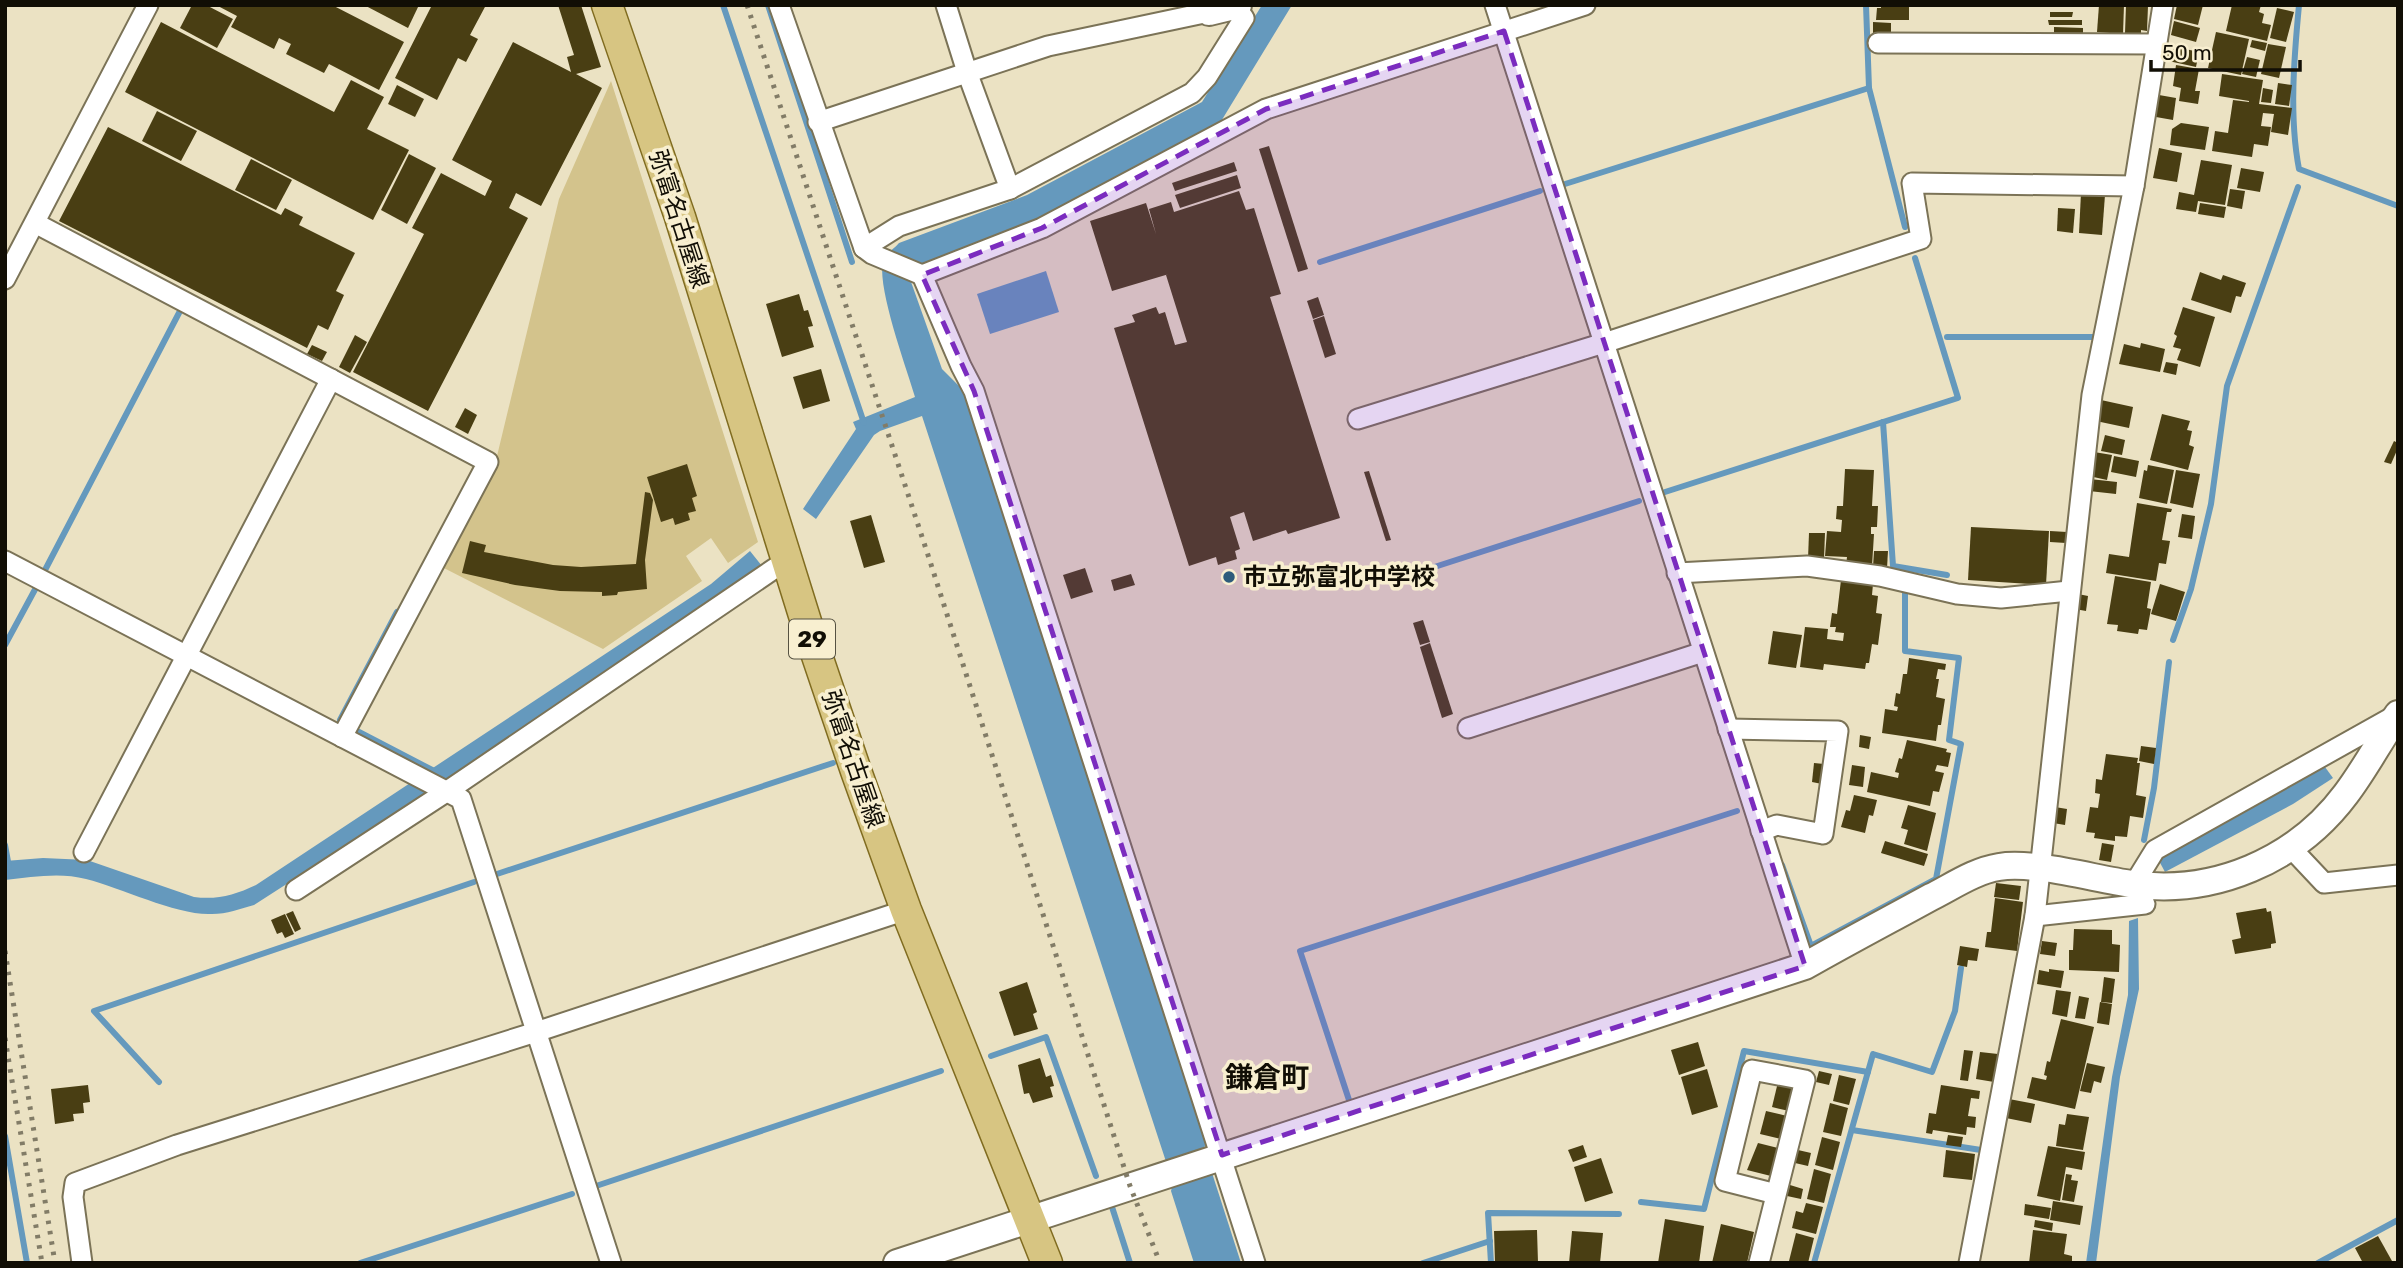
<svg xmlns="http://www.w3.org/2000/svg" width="2403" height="1268" font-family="Rubik,'Noto Sans JP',sans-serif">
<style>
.green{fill:#d3c38c}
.water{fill:#6599bd}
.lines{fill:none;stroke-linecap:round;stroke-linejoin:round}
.stream{stroke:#6599bd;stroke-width:6}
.building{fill:#493e13}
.street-casing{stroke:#7b7357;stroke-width:23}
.secondary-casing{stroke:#7b7357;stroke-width:30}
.primary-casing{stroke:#806c20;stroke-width:33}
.street{stroke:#fff;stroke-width:19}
.secondary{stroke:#fff;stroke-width:26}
.primary{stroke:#d7c582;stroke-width:30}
.rail{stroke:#827c67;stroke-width:5;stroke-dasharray:3.5 7;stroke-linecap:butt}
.marked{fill:#7b2cbf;fill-opacity:0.2;stroke:#7b2cbf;stroke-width:5;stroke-dasharray:14 9;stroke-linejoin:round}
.poi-dot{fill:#2e5c7b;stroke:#f8efd0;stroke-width:2.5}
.labels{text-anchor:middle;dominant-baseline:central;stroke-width:7;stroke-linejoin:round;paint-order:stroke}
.shield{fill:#f8efd0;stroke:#565242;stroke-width:2}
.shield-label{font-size:23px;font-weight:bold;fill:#110e05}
.street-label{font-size:24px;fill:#110e05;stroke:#f8efd0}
.poi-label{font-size:24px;font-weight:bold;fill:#110e05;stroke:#f8efd0;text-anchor:start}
.quarter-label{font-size:28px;font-weight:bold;fill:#110e05;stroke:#f8efd0}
</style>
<rect width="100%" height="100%" fill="#ebe2c3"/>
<!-- green -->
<path class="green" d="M611,81L758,542L728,563L711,538L686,556L702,581L603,649L438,565L497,456L559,199Z"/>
<!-- water -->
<g class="water">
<path d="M1262,5H1292L1220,123L1036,222L916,266L910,279L942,369L962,389L1206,1143L1204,1148L1241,1263H1194L1171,1191L1173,1183L922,416L880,431L874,435L816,519L803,509L856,429L853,422L915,397C907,369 874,281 884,258C888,252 895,248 899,243L1027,195L1202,102Z"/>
<path d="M1046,271L1059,312L990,334L977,294Z"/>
<path d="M750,551L762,566L428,793L254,905C240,909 227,914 212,914C178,916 122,888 86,879C60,872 32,877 5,880V861L43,858L87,860L194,897C217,900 235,895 256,885L711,584Z"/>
<path d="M2325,767L2333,778L2293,804L2165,872L2158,859Z"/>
<path d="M2138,918L2139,989L2120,1077L2096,1263H2086L2112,1077L2128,995L2129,921Z"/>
</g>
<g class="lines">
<!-- stream -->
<g class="stream">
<path d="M723,5L864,423"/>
<path d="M768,5L852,262"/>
<path d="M1866,5L1869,88L1905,227"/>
<path d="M2299,5C2294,58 2289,117 2299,169L2398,206"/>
<path d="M1565,184L1869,88"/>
<path d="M1320,262L1540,191"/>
<path d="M1947,337H2093"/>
<path d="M1883,422L1893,566L1947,575"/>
<path d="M1665,492L1958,398L1915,258"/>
<path d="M44,572L180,311"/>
<path d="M1419,572L1639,501"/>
<path d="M2173,640L2191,589L2211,504L2227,386L2298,187"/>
<path d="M5,645L38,584"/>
<path d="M340,720L397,612"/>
<path d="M359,732L438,773"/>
<path d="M2144,840L2154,788L2169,662"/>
<path d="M5,845L9,867"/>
<path d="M1782,865L1811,946L1936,879L1961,744L1949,740L1959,658L1905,651V591"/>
<path d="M494,875L833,763"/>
<path d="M991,1056L1046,1037L1096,1176"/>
<path d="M159,1082L94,1011L474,882"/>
<path d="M1349,1100L1300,951L1737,811"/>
<path d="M1852,1130L1981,1150"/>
<path d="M5,1136L27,1263"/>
<path d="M593,1187L941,1071"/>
<path d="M1641,1202L1704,1209L1744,1051L1868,1072"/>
<path d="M1112,1207L1130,1263"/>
<path d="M360,1263L572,1194"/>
<path d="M1423,1263L1490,1241"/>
<path d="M1491,1263L1488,1213L1619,1214"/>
<path d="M1814,1263L1873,1054L1932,1072L1955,1011L1961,968"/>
<path d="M2318,1263L2398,1220"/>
</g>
</g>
<!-- building -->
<g class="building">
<path d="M192,5H206L233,19L217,48L180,28Z"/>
<path d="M216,5H332L404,42L379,90L329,64L324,73L286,54L291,44L279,38L274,49L231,27L237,16Z"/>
<path d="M364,5H419L408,28Z"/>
<path d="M432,5H486L470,35L478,39L466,62L458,58L437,100L395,78Z"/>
<path d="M558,5H581L601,67L576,74L602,88L541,206L516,193L509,208L528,218L428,411L353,372L424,234L412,228L441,173L485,196L492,181L452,160L513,42L571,72L567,57L574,55Z"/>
<path d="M1881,5H1909V20H1876L1877,8H1881Z"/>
<path d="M2099,5H2124L2123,34L2097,32Z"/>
<path d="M2126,5L2148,6L2147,31L2141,30V33H2125Z"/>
<path d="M2177,5H2203L2198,25L2174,19Z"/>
<path d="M2232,5H2261L2259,12L2264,14L2262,23L2271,25L2267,41L2226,31Z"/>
<path d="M2277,8L2294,12L2286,42L2270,38Z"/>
<path d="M2050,12H2073L2072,17H2050Z"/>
<path d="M2048,20H2082V25H2049Z"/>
<path d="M2174,21L2200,28L2196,42L2171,35Z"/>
<path d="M161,22L334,112L351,80L384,97L367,129L409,150L373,220L125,92Z"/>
<path d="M1873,22L1891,23V36H1873Z"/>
<path d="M2054,27L2083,28V33H2054Z"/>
<path d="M2216,32L2249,39L2241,75L2208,68Z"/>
<path d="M2252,40L2267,43L2265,51L2250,47Z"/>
<path d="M2268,44L2286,47L2279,78L2261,74Z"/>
<path d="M2167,45L2199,52L2196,67L2164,60Z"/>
<path d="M2247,57L2260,60L2256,77L2242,74Z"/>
<path d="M2176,65L2199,69L2195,91H2200L2198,104L2179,101L2181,88L2173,86Z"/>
<path d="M2222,74L2263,80L2259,104L2292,108L2288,135L2271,132L2274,114L2263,113L2261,126L2271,127L2268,146L2254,144L2252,157L2212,151L2215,131L2228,133L2233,100L2249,102V101L2219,96Z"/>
<path d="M2278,83L2292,85L2289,106L2275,104Z"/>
<path d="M397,85L424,99L415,117L388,104Z"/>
<path d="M2263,88L2273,90L2271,103L2261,102Z"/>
<path d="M2159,95L2176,98L2173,120L2156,117Z"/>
<path d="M157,111L197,131L181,161L142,141Z"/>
<path d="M2181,123L2209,127L2205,150L2170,145L2172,129Z"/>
<path d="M108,127L281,215L285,208L303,217L299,225L355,253L336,291L344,295L328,330L318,325L307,348L59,221Z"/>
<path d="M1269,146L1308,269L1298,272L1259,149Z"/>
<path d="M2159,148L2182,153L2177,182L2153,178Z"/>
<path d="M409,154L436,168L407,224L381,210Z"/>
<path d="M251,159L292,180L276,210L235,190Z"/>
<path d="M2201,160L2232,165L2225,205L2198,201L2196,212L2176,209L2179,192L2194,195Z"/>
<path d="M1234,162L1237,171L1175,191L1172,183Z"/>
<path d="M2241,168L2264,172L2260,192L2237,188Z"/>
<path d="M1237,175L1241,188L1180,208L1175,195Z"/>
<path d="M2230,189L2245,191L2242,209L2227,206Z"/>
<path d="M1239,191L1246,210L1254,208L1281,294L1270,297L1340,518L1288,534L1286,530L1253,541L1244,512L1230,517L1240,549L1235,551L1237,559L1218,565L1216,557L1189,566L1114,328L1135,322L1132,315L1156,307L1159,314L1165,312L1175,345L1187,342L1166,275L1169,274L1112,291L1090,221L1146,203L1156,234L1149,209L1171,202L1174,212Z"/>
<path d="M2081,193L2105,195L2102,235L2079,233Z"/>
<path d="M2200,203L2226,207L2224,218L2198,214Z"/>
<path d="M2058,208L2075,209L2073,233L2057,231Z"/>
<path d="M2200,272L2221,280L2223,275L2246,283L2241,297L2236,296L2231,313L2191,300Z"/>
<path d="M799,294L804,311L808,310L813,326L808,327L814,347L782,357L766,304Z"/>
<path d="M1318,297L1324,315L1313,319L1307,301Z"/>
<path d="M2183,307L2215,317L2200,367L2177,360L2181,349L2173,347L2177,336L2174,334Z"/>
<path d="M1324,316L1336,354L1325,358L1313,320Z"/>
<path d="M355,335L367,342L350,373L339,367Z"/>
<path d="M2141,343L2165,349L2160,372L2119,364L2124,344L2140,348Z"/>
<path d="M312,345L327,352L322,361L307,354Z"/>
<path d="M2166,362L2178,364L2176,375L2163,372Z"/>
<path d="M821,369L830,401L803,409L793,377Z"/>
<path d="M2101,400L2133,407L2129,428L2096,421Z"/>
<path d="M465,408L477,415L468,434L455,427Z"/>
<path d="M2162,414L2190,421L2187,430L2192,431L2189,445L2194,447L2188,470L2150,460Z"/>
<path d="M2105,435L2125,440L2122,455L2101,451Z"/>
<path d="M2394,441L2398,443V448L2391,464L2384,462Z"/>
<path d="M2094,452L2112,455L2107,480L2089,476Z"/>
<path d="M2114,456L2139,461L2136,477L2111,472Z"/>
<path d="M687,464L697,496L692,498L696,511L688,513L690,520L675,525L673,518L661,522L647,477Z"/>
<path d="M2148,465L2174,470L2167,504L2139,498L2144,470L2147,471Z"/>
<path d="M1845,469L1874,470L1872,506H1878L1877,527H1871V534H1874L1872,566L1846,565L1847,557L1825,556L1827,531L1841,532L1842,520L1836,519L1837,506H1843Z"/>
<path d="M2176,470L2200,474L2193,508L2170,503Z"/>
<path d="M1369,471L1391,540L1386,541L1364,472Z"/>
<path d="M2090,479L2117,482L2116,494L2089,491Z"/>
<path d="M645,492L650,493L653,500L645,560L647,589L618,592L617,595L602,596V592L560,591L515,585L462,573L470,541L486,545L484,552L553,565L581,567L636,564Z"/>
<path d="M2137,503L2172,509L2171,512H2167L2162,540L2170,541L2166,564L2159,563L2156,581L2106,573L2109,554L2129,557Z"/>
<path d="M2182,514L2195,516L2192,539L2178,537Z"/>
<path d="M871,515L885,562L864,568L850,521Z"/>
<path d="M1971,527L2049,531L2046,585L1968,580Z"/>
<path d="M2050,531L2067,532L2066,543L2050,542Z"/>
<path d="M1809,533H1825L1824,559H1808Z"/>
<path d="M1874,551H1888L1887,568L1873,567Z"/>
<path d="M1085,568L1093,592L1071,599L1063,575Z"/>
<path d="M1131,574L1135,585L1114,591L1111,580Z"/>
<path d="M2115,576L2151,582L2147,608L2151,609L2147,630L2139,629L2138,634L2117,631L2118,625L2107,624Z"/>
<path d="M1841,580L1873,584L1872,595L1878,596L1876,613L1882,614L1878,645L1872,644L1869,663H1866L1865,669L1824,664L1823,670L1800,667L1805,627L1828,629L1827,639L1843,641L1844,633L1835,632L1836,627H1830L1832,613L1837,614Z"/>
<path d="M2160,584L2185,592L2176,621L2151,614Z"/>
<path d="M2078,594L2088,596L2086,611L2075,609Z"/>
<path d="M1423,620L1430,642L1420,645L1413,623Z"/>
<path d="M1773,631L1802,635L1796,668L1768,664Z"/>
<path d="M1430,643L1453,714L1442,718L1420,647Z"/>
<path d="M1909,658L1946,664L1945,670L1938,669L1936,679H1939L1936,697L1945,699L1941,725H1938L1936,741L1882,733L1885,709L1897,711L1898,707L1894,706L1896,693L1900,694L1903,674H1907Z"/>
<path d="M1860,735L1871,737L1869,749L1859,747Z"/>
<path d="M1907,740L1947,749L1946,752L1951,753L1948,767L1937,765L1935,771L1944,773L1939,792L1933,791L1930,806L1867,792L1871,772L1898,778L1899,773L1895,772L1899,758L1902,759Z"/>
<path d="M2141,746L2156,748L2154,764L2139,761Z"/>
<path d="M2106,754L2138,758L2137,763H2140L2136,795L2146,797L2143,818L2130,816L2127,837L2115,836V841L2094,838L2095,833L2086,832L2090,807L2098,808L2100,794L2095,793L2096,779L2102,780Z"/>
<path d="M1814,763L1824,764L1822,784L1812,782Z"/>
<path d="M1852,765L1865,767L1863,787L1849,785Z"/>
<path d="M1854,795L1877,800L1873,816L1869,815L1865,833L1841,827L1846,810L1850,811Z"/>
<path d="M1908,805L1936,813L1927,851L1904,844L1908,830L1901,828Z"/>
<path d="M2055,807L2067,809L2065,825L2053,823Z"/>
<path d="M1885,841L1928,854L1924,866L1881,853Z"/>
<path d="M2102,843L2114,845L2111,862L2099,860Z"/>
<path d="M1996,883L2021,886L2019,900L1994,897Z"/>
<path d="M1995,898L2023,902L2017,951L1985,947L1987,932H1991Z"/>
<path d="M2266,908L2267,912L2271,911L2276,943L2271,944V948L2235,954L2232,940L2241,938L2236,913Z"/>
<path d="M293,911L301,929L295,932L286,914Z"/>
<path d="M285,914L294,934L285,938L282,932L277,934L271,920Z"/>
<path d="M2074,929L2112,930V944L2120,945L2119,972L2069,970V950H2073Z"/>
<path d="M2042,941L2057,943L2055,956L2040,954Z"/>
<path d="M1960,946L1979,949L1977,961L1968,960L1967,967L1957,965Z"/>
<path d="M2049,969L2064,971L2061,988L2037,984L2039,970L2049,972Z"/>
<path d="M2104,977L2115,979L2112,1003L2101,1002Z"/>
<path d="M1027,982L1037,1012L1033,1014L1038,1029L1014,1036L999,992Z"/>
<path d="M2056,990L2071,992L2067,1017L2052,1014Z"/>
<path d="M2079,996L2089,998L2085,1019L2075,1018Z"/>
<path d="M2100,1002L2112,1004L2109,1025L2097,1023Z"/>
<path d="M2061,1019L2094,1027L2075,1109L2027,1098L2032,1077L2046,1080L2047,1076L2044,1075L2047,1061L2050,1062Z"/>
<path d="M1698,1042L1705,1066L1679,1075L1671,1050Z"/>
<path d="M1964,1050L1973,1051L1968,1081L1960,1080Z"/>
<path d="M1980,1052L1998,1054L1994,1082L1976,1079Z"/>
<path d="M1040,1058L1046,1077L1051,1075L1054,1086L1050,1087L1053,1097L1033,1103L1029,1093L1024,1094L1018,1065Z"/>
<path d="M2087,1063L2105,1067L2101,1083L2094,1081L2091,1093L2080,1091Z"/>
<path d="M1707,1069L1718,1107L1692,1115L1681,1077Z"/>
<path d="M1819,1071L1832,1074L1829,1085L1816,1082Z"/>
<path d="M1839,1075L1856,1079L1849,1105L1833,1101Z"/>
<path d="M1778,1082L1795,1086L1789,1111L1772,1107Z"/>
<path d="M88,1085L90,1102L83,1103L84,1113L73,1114L74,1121L55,1124L51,1089Z"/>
<path d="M1941,1085L1980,1091L1979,1099L1971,1098L1968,1116L1976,1117L1975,1128L1967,1127L1966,1135L1933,1130L1932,1134L1926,1133L1929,1113L1936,1114Z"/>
<path d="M2009,1099L2035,1104L2031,1123L2006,1118Z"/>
<path d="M1830,1103L1848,1108L1841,1136L1823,1132Z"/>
<path d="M1766,1111L1787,1116L1781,1139L1760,1134Z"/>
<path d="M2067,1114L2089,1117L2083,1150L2056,1146L2059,1124L2065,1125Z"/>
<path d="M1948,1135L1963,1137L1961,1147L1946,1145Z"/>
<path d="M1822,1137L1840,1142L1833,1170L1815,1165Z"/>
<path d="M1758,1143L1778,1148L1771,1176L1747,1170Z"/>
<path d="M1583,1145L1587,1157L1573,1162L1568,1150Z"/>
<path d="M2048,1146L2085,1152L2082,1170L2066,1167L2060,1201L2037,1196Z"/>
<path d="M1798,1150L1811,1153L1808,1166L1795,1163Z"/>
<path d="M1946,1150L1975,1154L1972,1180L1943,1177Z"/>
<path d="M1601,1158L1613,1193L1585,1202L1574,1167Z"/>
<path d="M1814,1169L1831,1174L1824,1203L1807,1199Z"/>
<path d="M2066,1174L2072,1175L2071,1180L2078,1181L2074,1202L2062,1200Z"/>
<path d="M1790,1185L1803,1189L1801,1199L1787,1196Z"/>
<path d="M2053,1201L2083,1206L2080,1225L2050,1220Z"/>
<path d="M1806,1203L1823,1207L1816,1234L1792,1228L1796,1211L1803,1213Z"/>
<path d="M2025,1204L2051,1208L2049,1219L2024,1215Z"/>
<path d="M1665,1219L1704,1226L1699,1263H1658Z"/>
<path d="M2035,1220L2053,1223L2052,1231L2034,1227Z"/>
<path d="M1721,1224L1754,1232L1747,1263H1712Z"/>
<path d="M1537,1230L1538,1263H1495L1494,1231Z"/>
<path d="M2033,1230L2067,1234L2064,1254L2072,1256V1263H2029Z"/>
<path d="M1572,1231L1603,1233L1600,1263H1569Z"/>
<path d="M1796,1233L1814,1238L1808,1263L1789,1261Z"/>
<path d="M2378,1236L2392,1261L2388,1263H2363L2355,1248Z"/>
</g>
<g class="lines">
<defs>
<g id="street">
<path d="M779,5L864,248L872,254L922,275L1042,228L1266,109L1585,5"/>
<path d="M1495,5L1805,966"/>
<path d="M1878,43L2157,44"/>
<path d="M818,122L1048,46L1209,12"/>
<path d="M1010,189L1192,93L1207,77L1244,18L1236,7"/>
<path d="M35,223L488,462L342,737"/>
<path d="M864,248L899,226L1010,189L967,72L946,5"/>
<path d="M922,275L961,366L974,391L1255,1263"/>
<path d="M5,279L148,5"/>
<path d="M1358,419L1604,343L1921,239L1912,183L2134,186"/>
<path d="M5,561L461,799L611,1263"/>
<path d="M1677,573L1807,566L1880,576L1957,594L2001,598L2069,591"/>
<path d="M1468,728L1703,652"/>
<path d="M1728,729L1838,731L1823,834L1777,825L1761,831"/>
<path d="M2291,848L2324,883L2398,875"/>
<path d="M84,852L331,379"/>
<path d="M2134,884L2155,850L2396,715"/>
<path d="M296,890L446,792L787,560"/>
<path d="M2035,916L2145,904"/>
<path d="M82,1263L73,1197L75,1183L177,1145L536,1032L906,910"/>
<path d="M1759,1263L1805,1080L1752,1070L1725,1181L1776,1194"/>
<path d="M1969,1263L2035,916L2092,395L2134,186L2163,5"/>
</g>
<g id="secondary">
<path d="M1208,5L1209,12L1238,5"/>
<path d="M897,1263L1805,966C1847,942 1889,920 1931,897C1953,886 1974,871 1999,867C2033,861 2095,879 2131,884C2213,896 2296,861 2346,794C2365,769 2380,740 2398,714"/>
</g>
<path id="primary" d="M607,5L680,217L812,641L856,771L906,910L1047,1263"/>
</defs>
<!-- street casing -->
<use href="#street" class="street-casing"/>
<!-- secondary casing -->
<use href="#secondary" class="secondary-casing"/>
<!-- primary casing -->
<use href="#primary" class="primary-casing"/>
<!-- street -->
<use href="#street" class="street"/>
<!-- secondary -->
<use href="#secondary" class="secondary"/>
<!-- primary -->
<use href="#primary" class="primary"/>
<!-- rail -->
<g class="rail">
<path d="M747,5L928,555L1130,1186L1160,1263"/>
<path d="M5,951L55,1263"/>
<path d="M5,1038L42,1263"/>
</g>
</g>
<!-- marked area -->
<path class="marked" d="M1504,31L1805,966L1222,1155L974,391L922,275L1042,228L1266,109Z"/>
<!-- markers -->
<circle class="poi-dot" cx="1229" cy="577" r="7"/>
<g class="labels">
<!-- shield labels -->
<rect class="shield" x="789" y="619.5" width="46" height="39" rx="5"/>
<g class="shield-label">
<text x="812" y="639">29</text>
</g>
<!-- street labels -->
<g class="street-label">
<text transform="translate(679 219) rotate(72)">弥富名古屋線</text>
<text transform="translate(853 759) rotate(71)">弥富名古屋線</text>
</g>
<!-- poi labels -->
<g class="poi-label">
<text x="1243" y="577">市立弥富北中学校</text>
</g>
<!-- quarter labels -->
<g class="quarter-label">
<text x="1267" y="1077">鎌倉町</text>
</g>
</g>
<!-- border -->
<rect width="2403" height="1268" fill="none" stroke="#110e05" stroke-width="14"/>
<!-- scale -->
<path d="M2151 60v10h149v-10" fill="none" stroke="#110e05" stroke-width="3.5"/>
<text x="2162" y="60" font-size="21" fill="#110e05" stroke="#f8efd0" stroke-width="5" paint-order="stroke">50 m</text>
</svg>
